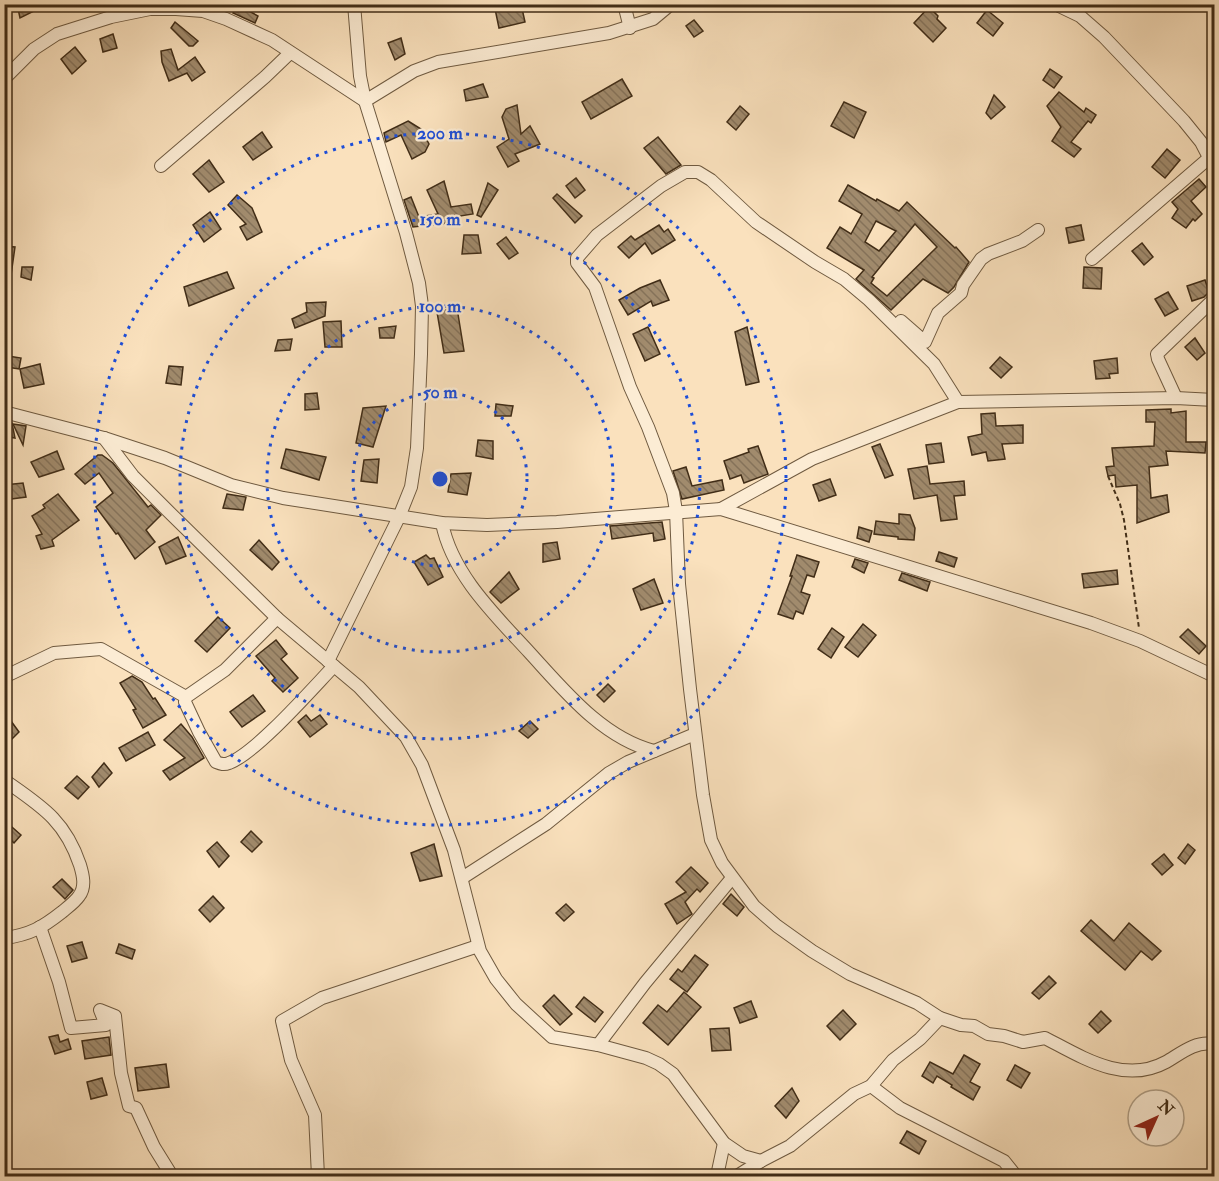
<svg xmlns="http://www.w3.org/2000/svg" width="1219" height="1181" font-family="'IM FELL Double Pica',serif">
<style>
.building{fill:url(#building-back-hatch);stroke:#412d17;stroke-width:1.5;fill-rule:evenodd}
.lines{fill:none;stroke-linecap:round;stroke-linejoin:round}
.minor-casing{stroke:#6f5a40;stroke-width:14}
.path{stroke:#412d17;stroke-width:2;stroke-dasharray:4.5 3;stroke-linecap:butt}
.minor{stroke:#fcecd4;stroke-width:12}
.ring{fill:none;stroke:#1d4ed8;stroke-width:3;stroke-dasharray:3 6}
.centre{fill:#1d4ed8;stroke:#fcecd4;stroke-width:3}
.ring-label{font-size:18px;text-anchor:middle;font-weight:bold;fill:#1d4ed8;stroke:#fcecd4;stroke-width:4.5;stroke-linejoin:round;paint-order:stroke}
</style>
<defs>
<pattern id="building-back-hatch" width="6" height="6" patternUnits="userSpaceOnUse" patternTransform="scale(1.5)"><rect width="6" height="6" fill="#a18b6d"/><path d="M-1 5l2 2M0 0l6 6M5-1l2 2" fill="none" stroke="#857259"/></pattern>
</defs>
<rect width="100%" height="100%" fill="#fae1bd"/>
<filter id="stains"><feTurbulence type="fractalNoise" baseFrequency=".00333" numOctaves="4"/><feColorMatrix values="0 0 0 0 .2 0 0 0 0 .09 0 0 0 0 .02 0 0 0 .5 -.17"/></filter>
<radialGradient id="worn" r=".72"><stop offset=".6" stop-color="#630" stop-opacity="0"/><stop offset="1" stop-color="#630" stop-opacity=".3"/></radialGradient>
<!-- building -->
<g class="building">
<path d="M17,4H48L20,18Z"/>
<path d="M494,4H521L525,22L499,28Z"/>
<path d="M238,5L258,16L255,23L233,13Z"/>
<path d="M929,7L938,16L937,19L946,28L933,42L914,23Z"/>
<path d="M987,10L1003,23L993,36L977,23Z"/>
<path d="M694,20L703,31L694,37L686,26Z"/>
<path d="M175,22L198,41L193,46H189L171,28Z"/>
<path d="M113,34L117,48L103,52L100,39Z"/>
<path d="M401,38L405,54L395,60L388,43Z"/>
<path d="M75,47L86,61L72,74L61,59Z"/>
<path d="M171,49L178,70L195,57L205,72L192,81L187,73L169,81L162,62L161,51Z"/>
<path d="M1050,69L1062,77L1054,88L1043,80Z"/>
<path d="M622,79L632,96L591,119L582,102Z"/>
<path d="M483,84L488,97L466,101L464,90Z"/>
<path d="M1059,92L1084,112L1086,108L1096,115L1091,123L1088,121L1071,142L1081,149L1074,157L1052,141L1061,127L1047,106Z"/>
<path d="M994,95L1005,107L991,119L986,113Z"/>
<path d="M844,102L866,112L854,138L831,126Z"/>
<path d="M517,105L521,134L530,126L540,144L515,154L519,161L508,167L497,147L509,139L502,117L506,109Z"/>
<path d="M740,106L749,114L736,130L727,122Z"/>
<path d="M408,121L421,129L429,144L425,152L412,159L401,135L386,142L384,133Z"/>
<path d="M262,132L272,147L253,160L243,147Z"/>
<path d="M658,137L681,165L666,174L644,148Z"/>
<path d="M1167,149L1180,160L1165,178L1152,167Z"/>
<path d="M209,160L224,182L209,192L193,174Z"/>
<path d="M576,178L585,190L575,198L566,186Z"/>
<path d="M1199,179L1206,187L1191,201L1202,214L1195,221L1193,219L1186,228L1172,218L1178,209L1172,202Z"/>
<path d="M444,181L451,207L471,204L473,214L447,218L448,223L413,227L404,200L411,197L419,217L438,214L427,190Z"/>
<path d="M488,183L498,190L481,217L477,215Z"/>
<path d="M848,185L876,201L877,199L899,211L907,202L955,248L956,247L969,262L954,287L948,293L923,279L891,310L856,279L864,270L827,248L840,227L851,234L862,214L839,201ZM876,221L896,231L879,251L865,242ZM915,224L937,247L887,296L871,283L874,278L872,277Z"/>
<path d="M557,194L582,216L575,223L553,198Z"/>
<path d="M237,195L252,208L262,232L247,240L240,227L246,224L228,205Z"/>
<path d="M210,212L221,229L204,242L193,225Z"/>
<path d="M659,225L664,232L668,229L675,240L652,254L645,243L629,258L618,247L631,236L635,240Z"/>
<path d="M1081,225L1084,240L1069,243L1066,228Z"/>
<path d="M464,235H478L481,253L462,254Z"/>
<path d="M506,237L518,253L509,259L497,244Z"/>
<path d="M1142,243L1153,257L1144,265L1132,251Z"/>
<path d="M4,246L15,247L10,282L4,281Z"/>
<path d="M22,267H33L31,280L21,277Z"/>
<path d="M1084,267L1102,268L1101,289L1083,288Z"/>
<path d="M227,272L234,288L189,306L184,287Z"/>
<path d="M660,280L669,300L653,306L651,301L628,315L619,300L640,288Z"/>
<path d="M1205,280L1209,292L1204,297L1192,301L1187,286Z"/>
<path d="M1168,292L1178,309L1165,316L1155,299Z"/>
<path d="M326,302L325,316L295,328L292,319L307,312L306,303Z"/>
<path d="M457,308L464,351L444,353L437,312Z"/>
<path d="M341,321L342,347H325L323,322Z"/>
<path d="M396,326L394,338H380L379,328Z"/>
<path d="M648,327L660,354L645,361L633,334Z"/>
<path d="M747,327L759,382L746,385L735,332Z"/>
<path d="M1195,338L1205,353L1197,360L1185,347Z"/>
<path d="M292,339L290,350L275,351L278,340Z"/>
<path d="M8,356L21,358L19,369L7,367Z"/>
<path d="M1000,357L1012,367L1001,378L990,368Z"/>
<path d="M1117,358L1118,373L1109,374L1110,378L1096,379L1094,361Z"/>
<path d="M40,364L44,384L24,388L20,369Z"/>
<path d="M169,366L183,367L181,385L166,383Z"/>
<path d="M317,393L319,409L305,410V394Z"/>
<path d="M496,404L513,406L511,416H495Z"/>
<path d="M386,406L373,447L356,443L363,408Z"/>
<path d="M1171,409V413L1186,411V442H1206L1205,453L1166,451L1168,465L1149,467L1151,498L1167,495L1169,512L1137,523V485L1116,487L1115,475L1108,476L1106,467L1114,466L1112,448L1154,446L1155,422H1146V410Z"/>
<path d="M995,413L996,426L1023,425V443L1002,444L1005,459L988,461L986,452L972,455L968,437L982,434L981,414Z"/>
<path d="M4,421L12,423L15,438L4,436Z"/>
<path d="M13,424L26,426L23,445Z"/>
<path d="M478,440L493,441V459L476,456Z"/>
<path d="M941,443L944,462L929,464L926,445Z"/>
<path d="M880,444L893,475L885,478L872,447Z"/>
<path d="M758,446L768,474L744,483L741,475L730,479L724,461L749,452L748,449Z"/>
<path d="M286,449L326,457L319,480L281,468Z"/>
<path d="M57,451L64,469L39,477L31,462Z"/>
<path d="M98,455H102L113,463L148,507L151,505L161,515L146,530L155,542L135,559L118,533L116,534L96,507L113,493L99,473L85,484L75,474Z"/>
<path d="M379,459L377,483L361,481L364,460Z"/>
<path d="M927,466L930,484L964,481L965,495L954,496L957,519L941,521L937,495L914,499L908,469Z"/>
<path d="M686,467L692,486L722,480L724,490L682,499L673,471Z"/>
<path d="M471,473L467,495L448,492L451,474Z"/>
<path d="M830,479L836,495L819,501L813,485Z"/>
<path d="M23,483L26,497L4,500V485Z"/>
<path d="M58,494L79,520L52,540L54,546L41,549L36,536L42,534L32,516L45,508L43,505Z"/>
<path d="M227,494L246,497L243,510L223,508Z"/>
<path d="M899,514L910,515L915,528L914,540L898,539V537L874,534L876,521L899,524Z"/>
<path d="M662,522L665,539L654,541L653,533L612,539L610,526Z"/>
<path d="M859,527L872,531L869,542L857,538Z"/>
<path d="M178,537L186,556L166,564L159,547Z"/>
<path d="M259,540L279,562L272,570L250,550Z"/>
<path d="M557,542L560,559L543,562V544Z"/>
<path d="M939,552L957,558L954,567L936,561Z"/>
<path d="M426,555L430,559L434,558L443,577L428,585L414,562Z"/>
<path d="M797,555L819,562L814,577L807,575L801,592L810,595L803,614L796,611L793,619L778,614L792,576H790Z"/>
<path d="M855,559L868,563L864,573L852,567Z"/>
<path d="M1117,570L1118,584L1084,588L1082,574Z"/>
<path d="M509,572L519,589L501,603L490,592Z"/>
<path d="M902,573L930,582L927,591L899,580Z"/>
<path d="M654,579L663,603L641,610L633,589Z"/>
<path d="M218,617L230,628L207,652L195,641Z"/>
<path d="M863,624L876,635L858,657L845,647Z"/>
<path d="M832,628L844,637L831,658L818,649Z"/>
<path d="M1188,629L1206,646L1199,654L1180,637Z"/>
<path d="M276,640L287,654L281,659L298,678L283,692L272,681L275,678L256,656Z"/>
<path d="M132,676L142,682L153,699L155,698L166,715L143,728L133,710L136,709L120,683Z"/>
<path d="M608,684L615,691L604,702L597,695Z"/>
<path d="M253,695L265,711L242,727L230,712Z"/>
<path d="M306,715L311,721L320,715L327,724L310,737L298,722Z"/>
<path d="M11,721L19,732L4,747V723Z"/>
<path d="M530,721L538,729L528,738L519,731Z"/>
<path d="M181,724L192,737L204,758L170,780L163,771L185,758L164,740Z"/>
<path d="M148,732L155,745L126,761L119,748Z"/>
<path d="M104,763L112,773L99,787L92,777Z"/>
<path d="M77,776L89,787L78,799L65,788Z"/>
<path d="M4,820L21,835L14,843L4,834Z"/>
<path d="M251,831L262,842L252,852L241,842Z"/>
<path d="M217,842L229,856L219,867L207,851Z"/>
<path d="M434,844L442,876L420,881L411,853Z"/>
<path d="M1188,844L1195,850L1185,864L1178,858Z"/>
<path d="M1164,854L1173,865L1162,875L1152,864Z"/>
<path d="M691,867L708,883L700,892L697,889L685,902L692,914L677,924L665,904L686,892L676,882Z"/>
<path d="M62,879L73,890L65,899L53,887Z"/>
<path d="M731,894L744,907L737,916L723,904Z"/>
<path d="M213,896L224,908L210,922L199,910Z"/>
<path d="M566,904L574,912L564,921L556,913Z"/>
<path d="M1091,920L1114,941L1129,923L1161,951L1152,960L1141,951L1125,970L1081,931Z"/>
<path d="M82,942L87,958L72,962L67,946Z"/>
<path d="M119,944L135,950L132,959L116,953Z"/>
<path d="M695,955L708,965L687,992L670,979L678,969L682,972Z"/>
<path d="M1049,976L1056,983L1039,999L1032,993Z"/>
<path d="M684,992L701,1007L668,1045L643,1023L658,1005L667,1012Z"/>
<path d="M554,995L572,1014L560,1025L543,1006Z"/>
<path d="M584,997L603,1012L595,1022L576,1007Z"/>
<path d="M751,1001L757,1017L740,1023L734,1008Z"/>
<path d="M843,1010L856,1024L840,1040L827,1026Z"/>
<path d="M1101,1011L1111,1021L1098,1033L1089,1024Z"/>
<path d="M729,1028L731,1050L712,1051L710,1029Z"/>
<path d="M58,1035L60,1042L68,1039L71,1049L55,1054L49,1037Z"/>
<path d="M109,1037L111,1055L85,1059L82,1041Z"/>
<path d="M964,1055L980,1064L970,1082L980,1087L973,1100L951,1087L952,1085L937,1076L933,1083L922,1076L930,1062L953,1074Z"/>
<path d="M166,1064L169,1087L138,1091L135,1068Z"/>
<path d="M1015,1065L1030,1073L1021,1088L1007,1080Z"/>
<path d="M102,1078L107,1095L91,1099L87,1082Z"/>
<path d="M792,1088L799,1101L786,1118L775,1106Z"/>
<path d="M907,1131L926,1141L919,1154L900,1143Z"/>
</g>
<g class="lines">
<defs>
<g id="minor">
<path d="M624,4L630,28"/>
<path d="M1055,4L1080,16L1104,37L1184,121L1201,142L1214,167"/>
<path d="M4,79L34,49L57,34L111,17L150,9H176L203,11L226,19L272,40L365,101L414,71L438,62L609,33L653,19L671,4"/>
<path d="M161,166L265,77L290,53"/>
<path d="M1092,259L1209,158"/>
<path d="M901,321L925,342L938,313L961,293L963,285L981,259L988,254L1022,241L1038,230"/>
<path d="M1176,398L1158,359L1157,354L1214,299"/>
<path d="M958,402L934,364L869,300L844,279L815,262L756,222L711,180L698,172H685L661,186L597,235L577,258V263L595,287L630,387L648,427L673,493L676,511L679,584L690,689L703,795L711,840L722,863L754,906L777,926L812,951L850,974L917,1003L940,1018L961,1025L974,1026L988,1034L1004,1036L1023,1042L1045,1038C1082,1057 1124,1085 1166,1062C1180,1054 1195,1041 1212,1044"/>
<path d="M4,412L104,438L165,458L231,485L283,498L442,523L487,525L557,522L721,509L1091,623L1140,641L1214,676"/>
<path d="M104,438L133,476L169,512L277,618L359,687L406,737L422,765L454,850L480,951L496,979L516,1004L552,1037L598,1045L646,1058L659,1064L673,1074L724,1143L743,1156L761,1161"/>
<path d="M721,509L812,459L958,402L1176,398L1214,400"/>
<path d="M442,523C452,574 495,615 529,652C563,689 602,738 654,751"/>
<path d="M277,618L225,670L186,697L185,702L199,732L216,762C221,764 224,765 229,763C256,753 312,689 334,666"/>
<path d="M328,661L399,517L411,487L417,448L421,354L422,306L419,283L406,233L365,101L360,76L354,4"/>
<path d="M4,677L54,653L101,649L186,697"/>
<path d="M4,780C41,806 65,820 80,865C83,875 86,887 79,896C75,902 68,907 62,912C43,927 30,935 4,938"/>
<path d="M462,878L546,824L609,773L628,762L695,734"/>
<path d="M40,927L59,982L71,1028L106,1025L100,1010L115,1016L121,1073L129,1106L136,1108L154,1147L172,1176"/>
<path d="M598,1045L645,983L732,878"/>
<path d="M871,1086L900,1108L1004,1161L1016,1176"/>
<path d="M318,1176L315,1115L291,1060L282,1021L322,998L478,946"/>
<path d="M717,1176L724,1143"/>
<path d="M737,1176L761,1161L790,1146L854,1094L871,1086L893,1060L920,1039L940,1018"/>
</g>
</defs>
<!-- minor casing -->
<use href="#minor" class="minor-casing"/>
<!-- path -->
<path class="path" d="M1108,476L1120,504L1124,520L1139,628"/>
<!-- minor -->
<use href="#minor" class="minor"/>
</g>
<!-- distance rings -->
<g class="ring">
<circle cx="440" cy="479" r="87"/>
<circle cx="440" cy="479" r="173"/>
<circle cx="440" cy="479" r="260"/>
<circle cx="440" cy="479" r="346"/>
</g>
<circle cx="440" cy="479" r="9" class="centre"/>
<g class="ring-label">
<text x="440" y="139">200 m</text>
<text x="440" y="225">150 m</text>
<text x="440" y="312">100 m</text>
<text x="440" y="398">50 m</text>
</g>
<!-- margin -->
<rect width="1219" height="1181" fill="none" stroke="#fae1bd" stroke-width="24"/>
<rect x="6" y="6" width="1207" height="1169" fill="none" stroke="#412d17" stroke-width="3"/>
<rect x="12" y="12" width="1195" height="1157" fill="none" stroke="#412d17" stroke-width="1.5"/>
<!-- north arrow -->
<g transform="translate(1156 1118) rotate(45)"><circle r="28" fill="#fcecd4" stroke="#b1a088" stroke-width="1.5"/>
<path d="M0-4.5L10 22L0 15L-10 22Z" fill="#8f2418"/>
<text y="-9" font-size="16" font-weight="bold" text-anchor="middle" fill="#412d17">N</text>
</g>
<rect width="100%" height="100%" filter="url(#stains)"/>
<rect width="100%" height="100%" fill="url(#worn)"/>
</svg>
